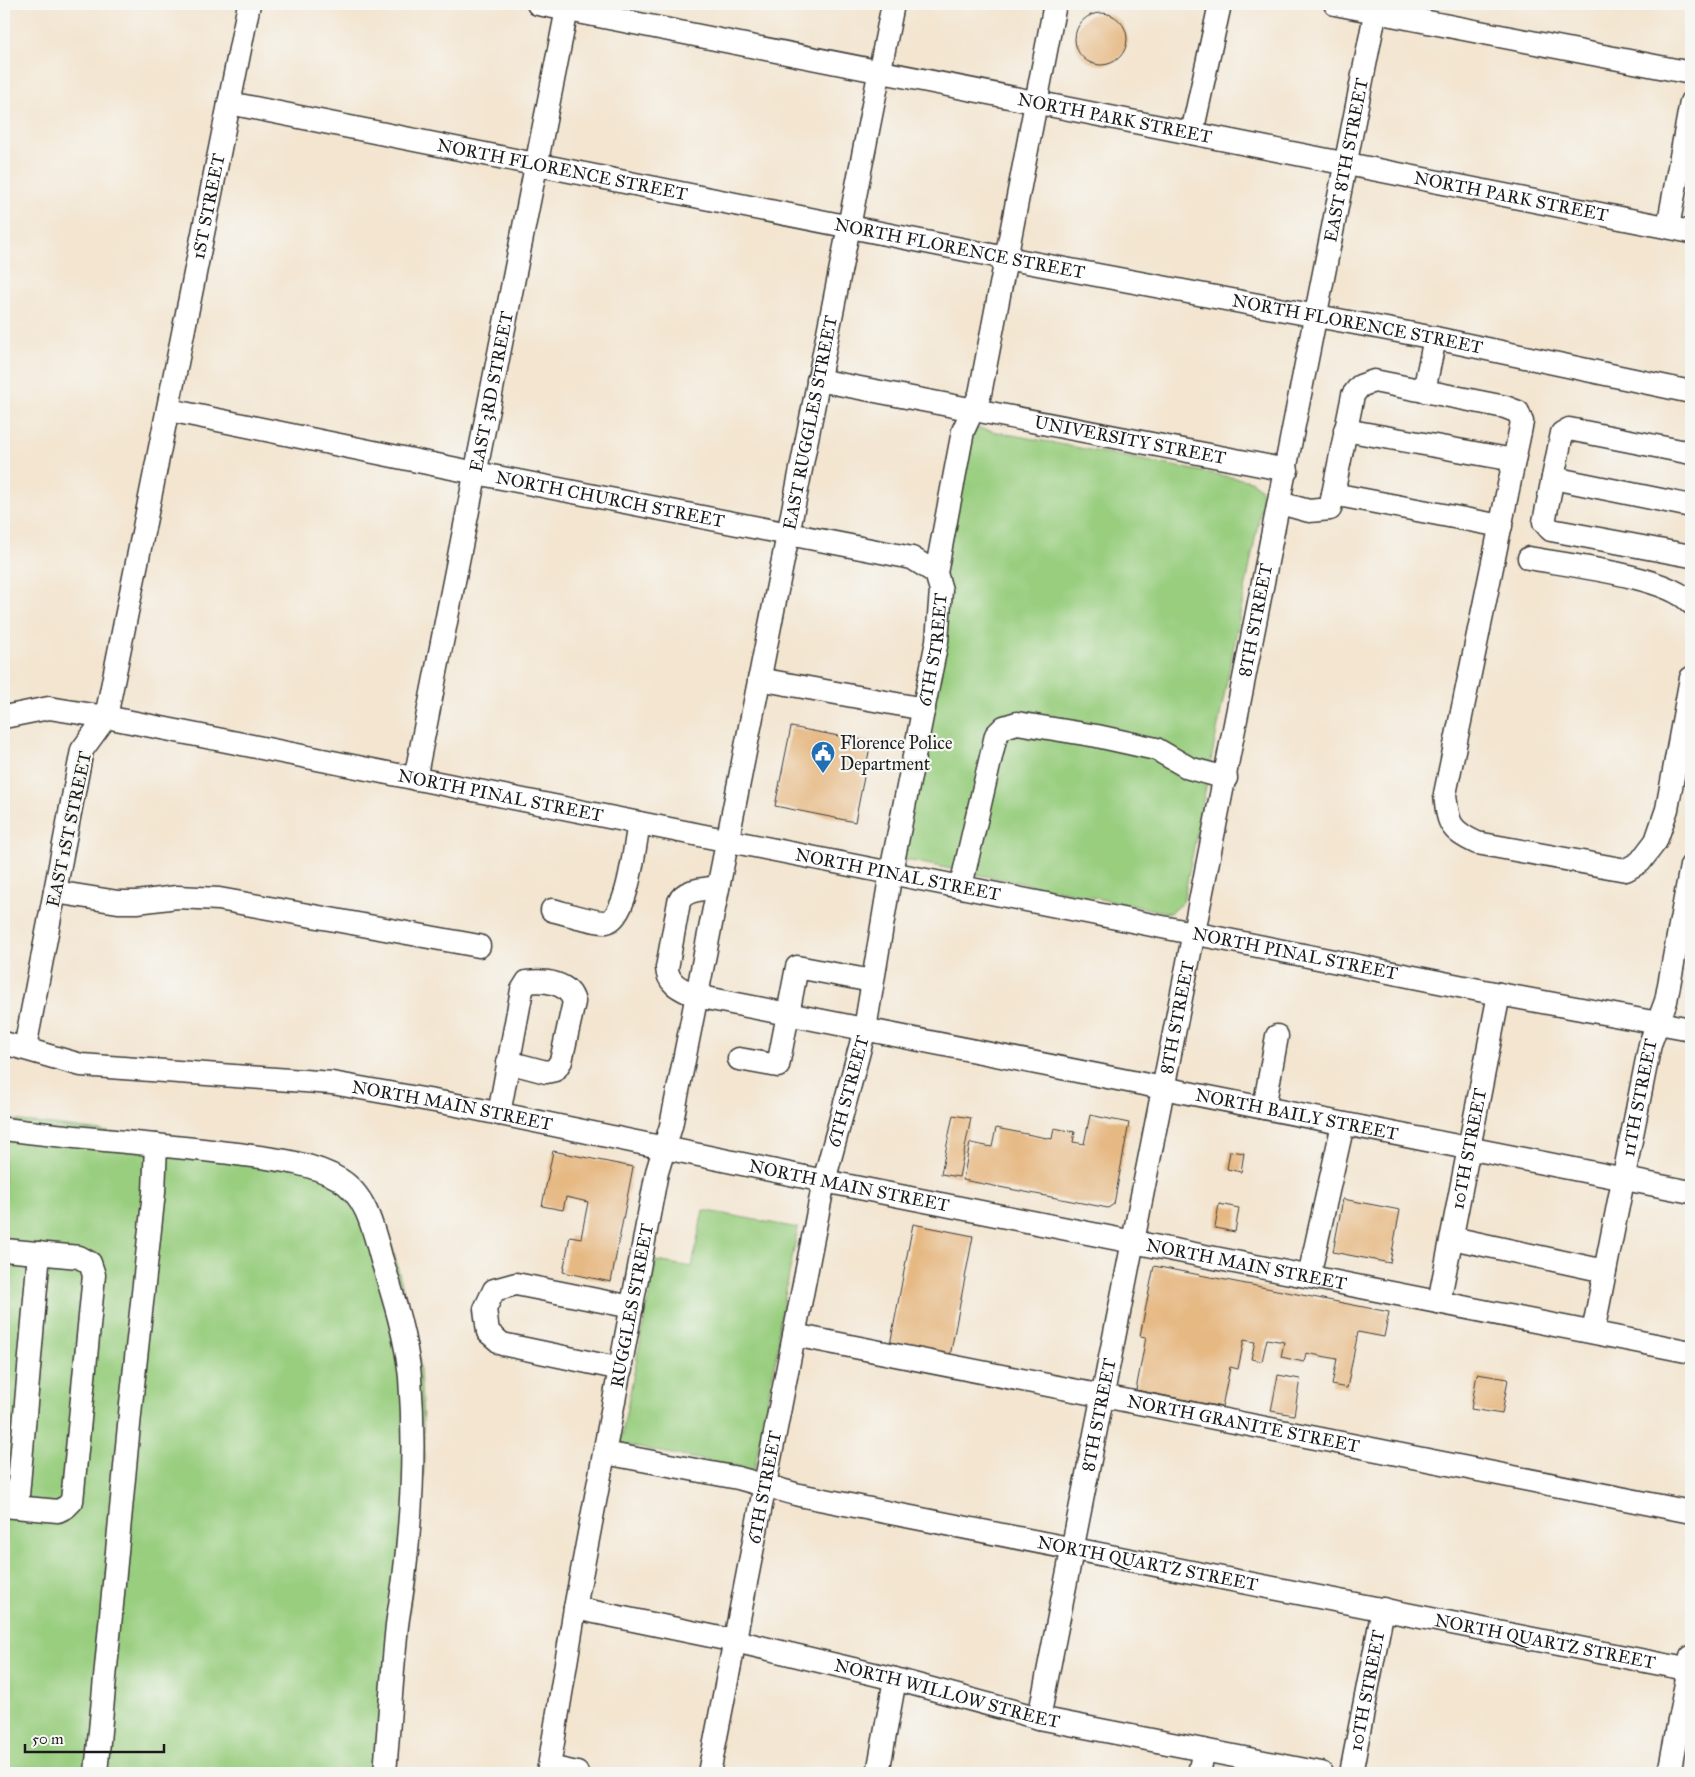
<svg xmlns="http://www.w3.org/2000/svg" width="1695" height="1777" font-family="'IM FELL Great Primer',serif">
<style>
.green{fill:#99ce7f;stroke:#5a754e}
.building{fill:#e6b882}
.lines{fill:none;stroke-linecap:round;stroke-linejoin:round}
.minor-casing{stroke:#3c3a37;stroke-width:25}
.minor{stroke:#fff;stroke-width:22}
.labels{text-anchor:middle;dominant-baseline:central;stroke-width:4.5;stroke-linejoin:round;paint-order:stroke}
.street-label{font-size:18px;fill:#1c1c1c;stroke:#f6f6f2}
.poi-label{font-size:18px;fill:#1c1c1c;stroke:#f6f6f2;text-anchor:start}
</style>
<rect width="100%" height="100%" fill="#f6f6f2"/>
<filter id="ink" filterUnits="userSpaceOnUse"><feTurbulence type="fractalNoise" baseFrequency=".02" numOctaves="2"/><feDisplacementMap in="SourceGraphic" scale="10" xChannelSelector="R" yChannelSelector="G"/><feConvolveMatrix kernelMatrix="1 2 1 2 8 2 1 2 1" color-interpolation-filters="sRGB"/></filter>
<filter id="wash" filterUnits="userSpaceOnUse"><feTurbulence type="fractalNoise" baseFrequency=".0096" numOctaves="4" result="noise"/><feDisplacementMap in="SourceGraphic" scale="20" xChannelSelector="R" yChannelSelector="G"/><feGaussianBlur stdDeviation="1.12" result="paint"/><feColorMatrix in="noise" values="0 0 0 0 0 0 0 0 0 0 0 0 0 0 0 0 0 1.4 0 .05"/><feComposite in="paint" operator="in"/></filter>
<g filter="url(#wash)">
<rect width="100%" height="100%" fill="#f3e5d0"/>
<!-- green -->
<g class="green">
<path d="M971,427L1251,481L1260,488L1263,499L1183,902L1170,913L906,860L899,853L944,574Z"/>
<path d="M4,1119L328,1159L355,1177L390,1238L419,1352L425,1457L393,1773H4Z"/>
<path d="M703,1210L798,1228L778,1331L779,1342L754,1470L620,1444L656,1261L692,1267Z"/>
</g>
<g id="blocks">
<!-- building -->
<g class="building">
<circle cx="1101" cy="39" r="26"/>
<path d="M791,727L871,742L855,822L775,806Z"/>
<path d="M953,1115L971,1118L959,1177L941,1174Z"/>
<path d="M1090,1115L1129,1123L1114,1204L1108,1208L963,1180L970,1143L992,1147L996,1128L1052,1139L1054,1128L1075,1132L1073,1142L1084,1144Z"/>
<path d="M553,1151L633,1167L611,1282L563,1272L570,1236L581,1238L588,1202L566,1197L563,1210L542,1206Z"/>
<path d="M1230,1151L1244,1153L1241,1172L1227,1169Z"/>
<path d="M1343,1199L1400,1210L1390,1263L1333,1252Z"/>
<path d="M1219,1204L1239,1208L1235,1232L1215,1228Z"/>
<path d="M913,1224L973,1236L950,1356L890,1345Z"/>
<path d="M1154,1266L1389,1312L1384,1337L1358,1332L1347,1388L1332,1385L1337,1359L1306,1353L1304,1362L1281,1357L1284,1342L1267,1339L1262,1361L1251,1359L1255,1342L1244,1340L1238,1369L1230,1367L1222,1407L1136,1390L1146,1337L1140,1336Z"/>
<path d="M1477,1374L1508,1379L1502,1414L1471,1409Z"/>
<path d="M1278,1375L1300,1379L1294,1415L1271,1411Z"/>
</g>
</g>
</g>
<g filter="url(#ink)">
<use href="#blocks" fill-opacity="0" stroke="#3c3a37" stroke-width="1"/>
<g class="lines">
<defs>
<g id="minor">
<path id="s1" d="M538,4L1691,232"/>
<path d="M1335,4L1691,73"/>
<path id="s2" d="M229,103L1006,258L1435,338L1691,392"/>
<path d="M1192,133L1220,4"/>
<path d="M1668,227L1691,102"/>
<path id="s3" d="M818,380L1287,470"/>
<path d="M1424,391L1435,338"/>
<path id="s4" d="M169,410L476,473L912,558L936,573"/>
<path d="M1345,430L1514,460"/>
<path d="M1691,453L1569,429L1562,433L1544,522L1551,530L1691,556"/>
<path d="M1553,478L1691,506"/>
<path d="M1333,494L1501,526"/>
<path d="M1280,503L1309,511L1330,509L1353,395L1360,386L1374,381L1505,407L1518,412L1522,422L1445,794C1448,823 1449,830 1477,843L1626,870L1640,862L1656,841L1667,809L1691,678"/>
<path d="M1529,558C1567,565 1667,576 1691,603"/>
<path d="M759,679L924,709"/>
<path id="s5" d="M4,717L49,708L106,717L1499,994L1691,1029"/>
<path id="s6" d="M415,779L568,4"/>
<path d="M961,886L996,735L1004,727L1017,723L1097,736L1156,749L1189,768L1226,778"/>
<path id="s7" d="M718,887C705,889 684,889 679,902L667,968C668,985 682,989 696,996L1691,1192"/>
<path d="M55,892L118,902H137L177,897L219,899L479,946"/>
<path d="M552,910C564,913 596,923 606,922C628,919 635,842 639,823"/>
<path id="s8" d="M4,1043L81,1065L332,1083L457,1105L824,1181L1691,1352"/>
<path id="s9" d="M25,1048L82,750L106,717L249,4"/>
<path d="M739,1059L778,1066L797,967L872,981"/>
<path d="M1264,1108L1277,1036"/>
<path d="M499,1114L522,990L527,982C545,980 569,982 574,1002L561,1061L555,1070L546,1072L508,1062"/>
<path d="M4,1129C81,1139 159,1144 237,1154C267,1158 312,1162 339,1179C366,1195 373,1228 381,1257C393,1296 406,1336 410,1377C415,1443 412,1513 404,1578C402,1594 399,1610 397,1625C392,1675 389,1724 385,1773"/>
<path d="M1452,1238L1605,1271"/>
<path d="M4,1250L79,1257L90,1263L94,1275L72,1501L66,1507L58,1511L4,1506"/>
<path d="M1309,1276L1343,1124"/>
<path id="s10" d="M1439,1302L1499,994"/>
<path id="s11" d="M1593,1332L1650,1044L1666,1001L1691,866"/>
<path id="s12" d="M794,1335L1691,1512"/>
<path d="M621,1369L502,1344L488,1332L485,1309L494,1290L516,1284L632,1307"/>
<path id="s13" d="M605,1453L738,1478L799,1495L1691,1670"/>
<path d="M17,1507L39,1253"/>
<path id="s14" d="M575,1608L735,1641L895,1679L1039,1718L1321,1773"/>
<path id="s15" d="M1039,1718L1377,4"/>
<path d="M549,1767L577,1773"/>
<path d="M96,1773L131,1404L154,1192L156,1145"/>
<path id="s16" d="M548,1773L575,1608L657,1172L671,1126L893,4"/>
<path id="s17" d="M709,1773L824,1181L865,1029L891,872L937,641L941,590L936,573L963,431L980,394L1055,4"/>
<path d="M878,1773L895,1679"/>
<path d="M1199,1773L1204,1750"/>
<path id="s18" d="M1351,1773L1383,1609"/>
<path d="M1669,1773L1691,1657"/>
</g>
</defs>
<!-- minor casing -->
<use href="#minor" class="minor-casing"/>
<!-- minor -->
<use href="#minor" class="minor"/>
</g>
</g>
<!-- icons -->
<defs>
<symbol id="civic-pin" viewBox="-11 -11 22 30"><path d="M0 17L-7.5 6A9.5 9.5 0 1 1 7.5 6Z" fill="#1f6fb2" stroke="#f6f6f2"/><path d="M-.6-6.5H3V-4.5H.6V-3L4-1V1h2V6H-6V1h2V-1L-.6-3ZM-1.2 2.5V6h2.4V2.5Z" fill="#fff"/></symbol>
</defs>
<g fill-rule="evenodd">
<use href="#civic-pin" x="809" y="739" width="28" height="38"/>
</g>
<g class="labels">
<!-- street labels -->
<g class="street-label">
<text stroke="none"><textPath href="#s1" startOffset="588">NORTH PARK STREET</textPath></text>
<text stroke="none"><textPath href="#s15" startOffset="1588">EAST 8TH STREET</textPath></text>
<text stroke="none"><textPath href="#s2" startOffset="340">NORTH FLORENCE STREET</textPath></text>
<text stroke="none"><textPath href="#s1" startOffset="992">NORTH PARK STREET</textPath></text>
<text stroke="none"><textPath href="#s9" startOffset="865">1ST STREET</textPath></text>
<text stroke="none"><textPath href="#s2" startOffset="745">NORTH FLORENCE STREET</textPath></text>
<text stroke="none"><textPath href="#s2" startOffset="1150">NORTH FLORENCE STREET</textPath></text>
<text stroke="none"><textPath href="#s6" startOffset="395">EAST 3RD STREET</textPath></text>
<text stroke="none"><textPath href="#s16" startOffset="1376">EAST RUGGLES STREET</textPath></text>
<text stroke="none"><textPath href="#s3" startOffset="318">UNIVERSITY STREET</textPath></text>
<text stroke="none"><textPath href="#s4" startOffset="450">NORTH CHURCH STREET</textPath></text>
<text stroke="none"><textPath href="#s15" startOffset="1119">8TH STREET</textPath></text>
<text stroke="none"><textPath href="#s17" startOffset="1146">6TH STREET</textPath></text>
<text stroke="none"><textPath href="#s5" startOffset="506">NORTH PINAL STREET</textPath></text>
<text transform="translate(69 829) rotate(-78)">EAST 1ST STREET</text>
<text stroke="none"><textPath href="#s5" startOffset="911">NORTH PINAL STREET</textPath></text>
<text stroke="none"><textPath href="#s5" startOffset="1316">NORTH PINAL STREET</textPath></text>
<text stroke="none"><textPath href="#s15" startOffset="714">8TH STREET</textPath></text>
<text stroke="none"><textPath href="#s17" startOffset="696">6TH STREET</textPath></text>
<text stroke="none"><textPath href="#s11" startOffset="239">11TH STREET</textPath></text>
<text stroke="none"><textPath href="#s8" startOffset="454">NORTH MAIN STREET</textPath></text>
<text stroke="none"><textPath href="#s7" startOffset="766">NORTH BAILY STREET</textPath></text>
<text stroke="none"><textPath href="#s10" startOffset="156">10TH STREET</textPath></text>
<text stroke="none"><textPath href="#s8" startOffset="859">NORTH MAIN STREET</textPath></text>
<text stroke="none"><textPath href="#s8" startOffset="1264">NORTH MAIN STREET</textPath></text>
<text stroke="none"><textPath href="#s16" startOffset="475">RUGGLES STREET</textPath></text>
<text stroke="none"><textPath href="#s15" startOffset="309">8TH STREET</textPath></text>
<text stroke="none"><textPath href="#s12" startOffset="458">NORTH GRANITE STREET</textPath></text>
<text stroke="none"><textPath href="#s17" startOffset="291">6TH STREET</textPath></text>
<text stroke="none"><textPath href="#s13" startOffset="554">NORTH QUARTZ STREET</textPath></text>
<text stroke="none"><textPath href="#s13" startOffset="959">NORTH QUARTZ STREET</textPath></text>
<text stroke="none"><textPath href="#s18" startOffset="84">10TH STREET</textPath></text>
<text stroke="none"><textPath href="#s14" startOffset="382">NORTH WILLOW STREET</textPath></text>
</g>
<!-- poi labels -->
<g class="poi-label">
<text x="840" y="743">Florence Police<tspan x="840" dy="21">Department</tspan></text>
</g>
</g>
<!-- margin -->
<rect width="1695" height="1777" fill="none" stroke="#f6f6f2" stroke-width="20"/>
<!-- scale -->
<path d="M25 1744v8h139v-8" fill="none" stroke="#1c1c1c" stroke-width="2.5"/>
<text x="32" y="1744" font-size="15" fill="#1c1c1c" stroke="#f6f6f2" stroke-width="4" paint-order="stroke">50 m</text>
</svg>
